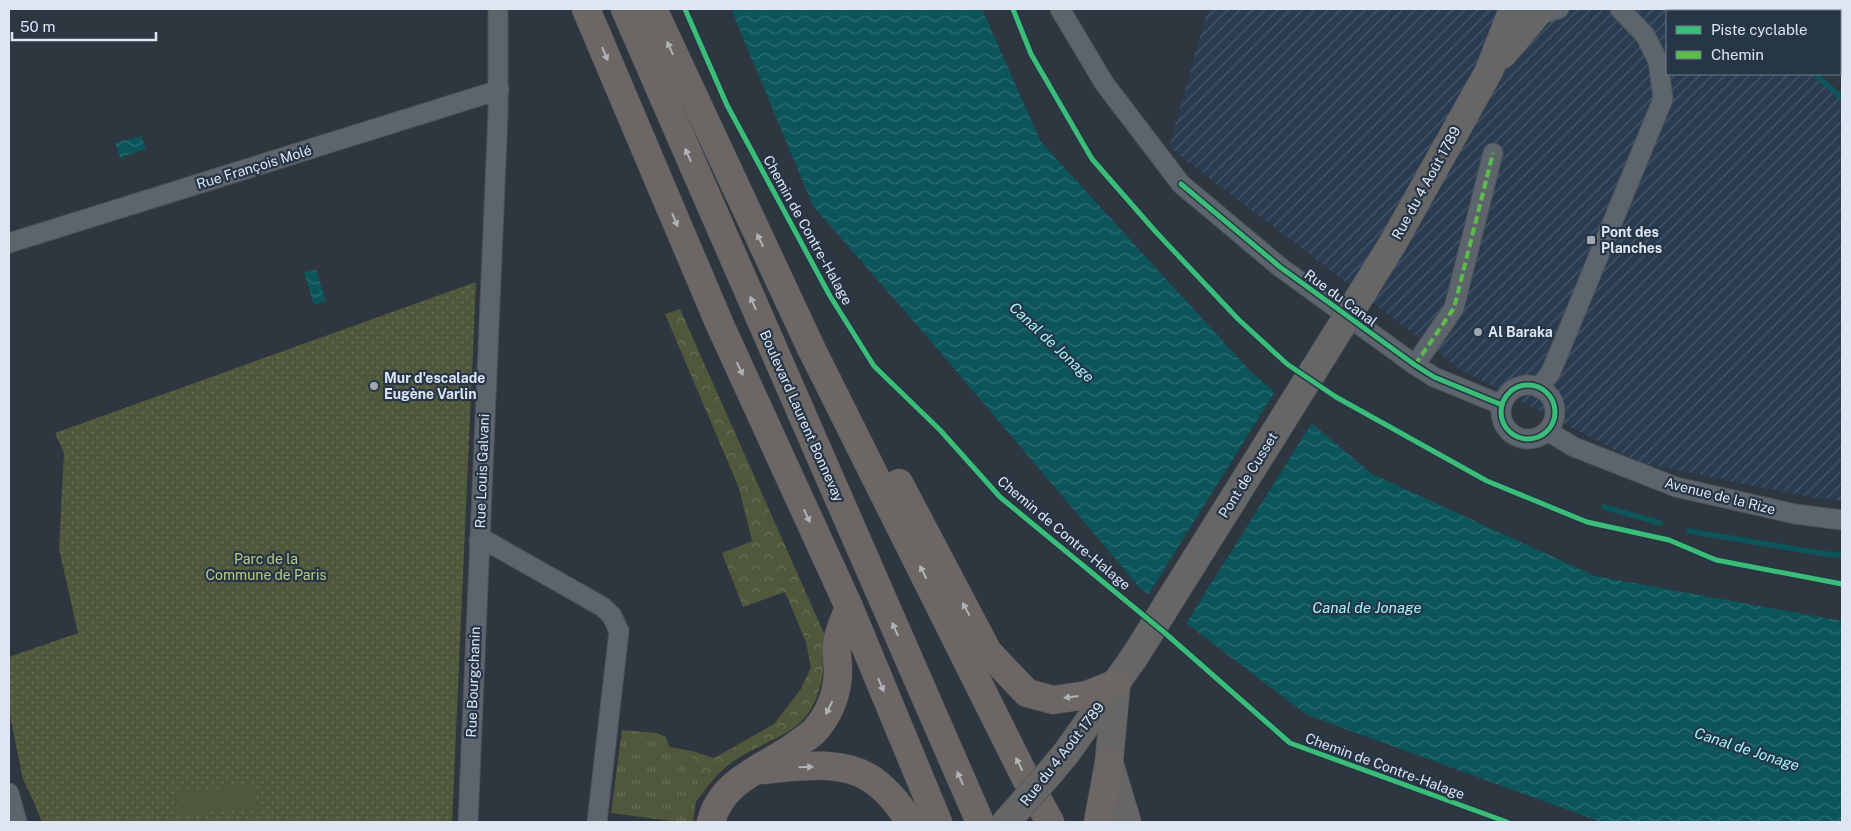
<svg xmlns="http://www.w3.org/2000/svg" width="1851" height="831" font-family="'Public Sans',sans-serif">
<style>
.industrial{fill:url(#industrial-furrows)}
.grass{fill:url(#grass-tufts)}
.forest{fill:url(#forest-crowns)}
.park{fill:url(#park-dots)}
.pitch{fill:#50583c}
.water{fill:url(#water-waves)}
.pier{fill:#2e363f}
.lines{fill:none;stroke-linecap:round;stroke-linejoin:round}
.stream{stroke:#0b555b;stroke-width:5.5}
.street-casing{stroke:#4b525b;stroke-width:21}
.primary-casing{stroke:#4b525b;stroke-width:29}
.highway-casing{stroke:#4b525b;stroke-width:29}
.street{stroke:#5e646b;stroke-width:19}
.primary{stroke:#666667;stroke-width:28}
.highway{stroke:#6c6764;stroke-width:28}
.primary-bridge-casing{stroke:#4b525b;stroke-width:29;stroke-linecap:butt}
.primary-bridge{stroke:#666667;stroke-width:28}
.quiet{stroke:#5cbc4b;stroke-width:4;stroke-dasharray:8 4;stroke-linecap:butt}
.cycleway-casing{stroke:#263647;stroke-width:8}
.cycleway{stroke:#3abd76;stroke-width:5}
.oneway{fill:#b0b3b9}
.poi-dot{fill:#a0a8b3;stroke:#263647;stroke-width:2}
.labels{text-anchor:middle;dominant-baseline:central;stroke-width:4.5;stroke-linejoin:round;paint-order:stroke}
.street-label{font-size:14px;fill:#dde6f2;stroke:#263647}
.poi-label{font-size:14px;font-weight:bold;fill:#dde6f2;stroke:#263647;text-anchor:start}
.park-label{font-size:14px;fill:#bbcb81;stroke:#263647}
.water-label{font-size:15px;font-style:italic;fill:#a2f3fb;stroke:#263647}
</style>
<defs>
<pattern id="industrial-furrows" width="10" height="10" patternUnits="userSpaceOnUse" patternTransform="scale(1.25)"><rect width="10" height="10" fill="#2a3c51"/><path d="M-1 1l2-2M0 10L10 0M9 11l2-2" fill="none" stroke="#48586a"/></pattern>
<pattern id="grass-tufts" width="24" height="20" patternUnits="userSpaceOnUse" patternTransform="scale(1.25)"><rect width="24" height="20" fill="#50583c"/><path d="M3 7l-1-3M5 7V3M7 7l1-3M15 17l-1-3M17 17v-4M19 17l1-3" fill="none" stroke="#697059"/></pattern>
<pattern id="forest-crowns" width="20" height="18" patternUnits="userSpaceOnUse" patternTransform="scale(1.25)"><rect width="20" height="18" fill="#50583c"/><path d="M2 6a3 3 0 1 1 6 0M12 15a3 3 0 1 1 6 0" fill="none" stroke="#697059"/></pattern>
<pattern id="park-dots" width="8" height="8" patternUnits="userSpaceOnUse" patternTransform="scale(1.25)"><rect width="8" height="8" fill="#50583c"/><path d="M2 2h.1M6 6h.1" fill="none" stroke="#697059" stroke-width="1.8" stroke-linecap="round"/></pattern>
<pattern id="water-waves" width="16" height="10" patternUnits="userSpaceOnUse" patternTransform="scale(1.25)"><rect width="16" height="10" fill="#0b555b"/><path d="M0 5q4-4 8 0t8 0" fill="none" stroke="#2e6d73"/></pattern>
</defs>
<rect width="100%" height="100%" fill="#2e363f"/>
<!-- industrial -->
<path class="industrial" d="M1208,9H1709L1715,11H1667V74H1812L1842,101V501L1799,495L1638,462L1461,370L1169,147Z"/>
<!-- grass -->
<path class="grass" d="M622,730L657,733L666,737L669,747L692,751L698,786L693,822H679L611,813Z"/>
<!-- forest -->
<path class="forest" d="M680,309L826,638C824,673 822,711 789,731C771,742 749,750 731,763C717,773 706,789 695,803L698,786L692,751L714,758L774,724L801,689L811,667L806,642L785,592L743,607L722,553L752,541L739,488L665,314Z"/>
<!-- park -->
<path class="park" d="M476,282L452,822H42L33,800L23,779L9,711V657L78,633L59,549L64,453L55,433Z"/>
<!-- pitch -->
<g class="pitch">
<path d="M370,371L375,382L379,383L381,390L388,396L382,403L377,400L375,402L369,397L374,392L362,382H365L364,374Z"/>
<path d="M256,785L258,809L178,814L176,791Z"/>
</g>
<!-- water -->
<g class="water">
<path d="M731,9H982L1041,142L1252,373L1372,474L1595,576L1842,621V822H1601L1307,715L1140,588L935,346L813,206Z"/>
<path d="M141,136L146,149L120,158L115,143Z"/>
<path d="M316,270L326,301L314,305L304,272Z"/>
</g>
<!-- pier -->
<path class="pier" d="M1276,390L1313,421L1185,625L1147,597Z"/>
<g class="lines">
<!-- stream -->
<g class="stream">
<path d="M1714,9L1720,11"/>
<path d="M1815,74L1842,98"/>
<path d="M1604,507L1660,523"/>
<path d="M1689,531L1826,554L1842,555"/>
</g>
<defs>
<g id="street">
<path d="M1060,9L1104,83L1181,184L1280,267L1415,365L1434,377L1502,405"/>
<path d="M1535,16L1559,9"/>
<path d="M9,243L499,90"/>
<path d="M1415,365L1454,308L1493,153"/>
<circle cx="1528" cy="412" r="27"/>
<path d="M1539,388L1551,372L1663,99L1658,61L1645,35L1620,9"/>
<path d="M1547,431L1574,447L1676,487L1795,514L1842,520"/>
<path d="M479,541L488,542L603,607L612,616L619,631L597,822"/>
<path d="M9,793L17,822"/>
<path d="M468,822L498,113V9"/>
</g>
<g id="primary">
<path d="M1503,54L1541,9"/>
<path d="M1362,293L1393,243L1489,71L1513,9"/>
<path d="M1116,687L1109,762L1127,822"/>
<path d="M1048,775L1067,752L1135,656"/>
</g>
<g id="highway">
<path d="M586,9L720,325L849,607L938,822"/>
<path d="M625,9L980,822"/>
<path d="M653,9L811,348L1023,773L1050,822"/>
<path d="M899,483L988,652L1027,693L1053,700L1087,695L1117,683"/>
<path d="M762,770C795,767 838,759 868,777C885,787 900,806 910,822"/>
<path d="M711,822C722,777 770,767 803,740C808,736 814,733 817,728C830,713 838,691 838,671C838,662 836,653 837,644C838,632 845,619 849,607"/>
<path d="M1098,822L1109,762"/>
</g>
</defs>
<!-- street casing -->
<use href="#street" class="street-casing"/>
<!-- primary casing -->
<use href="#primary" class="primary-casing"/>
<!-- highway casing -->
<use href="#highway" class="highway-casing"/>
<!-- street -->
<use href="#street" class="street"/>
<!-- primary -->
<use href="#primary" class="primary"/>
<!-- highway -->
<use href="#highway" class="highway"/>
<defs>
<g id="primary-bridge">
<path d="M1135,656L1362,293"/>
<path d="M1006,822L1048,775"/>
</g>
</defs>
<!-- primary-bridge casing -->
<use href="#primary-bridge" class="primary-bridge-casing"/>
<!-- primary-bridge -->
<use href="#primary-bridge" class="primary-bridge"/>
<!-- quiet -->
<path class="quiet" d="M1415,365L1454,308L1493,153"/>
<defs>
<g id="cycleway">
<path d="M685,9L727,105L830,296L874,366L940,430L1000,497L1165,633L1290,743L1507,822"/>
<path d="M1013,9L1031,54L1092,159L1155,231L1238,319L1287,364L1336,397L1487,481L1587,522L1669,540L1716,560L1842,584"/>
<path d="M1181,184L1280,267L1415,365L1434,377L1502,405"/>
<circle cx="1528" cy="412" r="27"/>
</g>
</defs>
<!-- cycleway casing -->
<use href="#cycleway" class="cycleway-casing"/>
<!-- cycleway -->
<use href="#cycleway" class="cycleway"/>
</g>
<!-- one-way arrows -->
<defs><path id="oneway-solid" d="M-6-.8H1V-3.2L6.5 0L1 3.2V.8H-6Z" transform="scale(1.25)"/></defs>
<g class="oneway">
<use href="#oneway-solid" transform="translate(670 48) rotate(-114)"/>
<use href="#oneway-solid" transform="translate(605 54) rotate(67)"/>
<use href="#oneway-solid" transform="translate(688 155) rotate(-114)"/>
<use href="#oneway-solid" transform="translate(675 220) rotate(67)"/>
<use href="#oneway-solid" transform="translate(760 240) rotate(-115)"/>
<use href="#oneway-solid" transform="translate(753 303) rotate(-114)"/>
<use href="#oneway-solid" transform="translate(740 369) rotate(65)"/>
<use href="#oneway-solid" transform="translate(807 516) rotate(65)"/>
<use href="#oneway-solid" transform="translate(923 572) rotate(-117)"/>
<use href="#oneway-solid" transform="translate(966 609) rotate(-118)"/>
<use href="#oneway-solid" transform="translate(895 629) rotate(-114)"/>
<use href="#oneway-solid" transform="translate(881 685) rotate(67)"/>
<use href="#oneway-solid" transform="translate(1071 697) rotate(173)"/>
<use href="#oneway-solid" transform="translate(829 708) rotate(116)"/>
<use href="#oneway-solid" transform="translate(1019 764) rotate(-117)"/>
<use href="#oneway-solid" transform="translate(806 767) rotate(-1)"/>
<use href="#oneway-solid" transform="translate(960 778) rotate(-114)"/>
</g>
<!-- markers -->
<g class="poi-dot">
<rect x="1586" y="235" width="10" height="10" rx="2.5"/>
<circle cx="1478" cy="332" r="5"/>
<circle cx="374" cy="386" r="5"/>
</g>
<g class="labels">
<!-- street labels -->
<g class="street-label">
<text transform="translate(254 167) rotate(-17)">Rue François Molé</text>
<text transform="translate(1426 183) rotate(-61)">Rue du 4 Août 1789</text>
<text transform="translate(808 230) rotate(61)">Chemin de Contre-Halage</text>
<text transform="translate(1341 298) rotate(36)">Rue du Canal</text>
<text transform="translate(802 416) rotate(66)">Boulevard Laurent Bonnevay</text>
<text transform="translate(482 471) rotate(-88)">Rue Louis Galvani</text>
<text transform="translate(1248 475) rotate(-58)">Pont de Cusset</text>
<text transform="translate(1720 496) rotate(14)">Avenue de la Rize</text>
<text transform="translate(1064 533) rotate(40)">Chemin de Contre-Halage</text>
<text transform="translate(473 682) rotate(-88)">Rue Bourgchanin</text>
<text transform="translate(1062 754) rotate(-52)">Rue du 4 Août 1789</text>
<text transform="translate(1385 766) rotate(20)">Chemin de Contre-Halage</text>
</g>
<!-- poi labels -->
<g class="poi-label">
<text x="1601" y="232">Pont des<tspan x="1601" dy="16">Planches</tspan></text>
<text x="1488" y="332">Al Baraka</text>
<text x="384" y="378">Mur d'escalade<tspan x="384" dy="16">Eugène Varlin</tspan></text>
</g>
<!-- park labels -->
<g class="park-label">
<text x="266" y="559">Parc de la<tspan x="266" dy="16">Commune de Paris</tspan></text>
</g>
<!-- water labels -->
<g class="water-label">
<text transform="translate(1052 342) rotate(43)">Canal de Jonage</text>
<text x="1367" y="607">Canal de Jonage</text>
<text transform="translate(1747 749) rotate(18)">Canal de Jonage</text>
</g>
</g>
<!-- border -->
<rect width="1851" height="831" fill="none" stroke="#dde6f2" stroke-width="20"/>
<!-- legend -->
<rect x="1666" y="10" width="175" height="65" fill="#263647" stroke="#6f7c8b"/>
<rect x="1676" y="26" width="25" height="8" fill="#3abd76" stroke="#6f7c8b"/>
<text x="1711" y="35" font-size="15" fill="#dde6f2">Piste cyclable</text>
<rect x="1676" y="51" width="25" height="8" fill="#5cbc4b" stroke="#6f7c8b"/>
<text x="1711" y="60" font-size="15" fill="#dde6f2">Chemin</text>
<!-- scale -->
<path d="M12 32v8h144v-8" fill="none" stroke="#dde6f2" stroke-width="2.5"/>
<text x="20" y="32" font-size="15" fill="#dde6f2" stroke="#263647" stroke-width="4" paint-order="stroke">50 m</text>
</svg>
